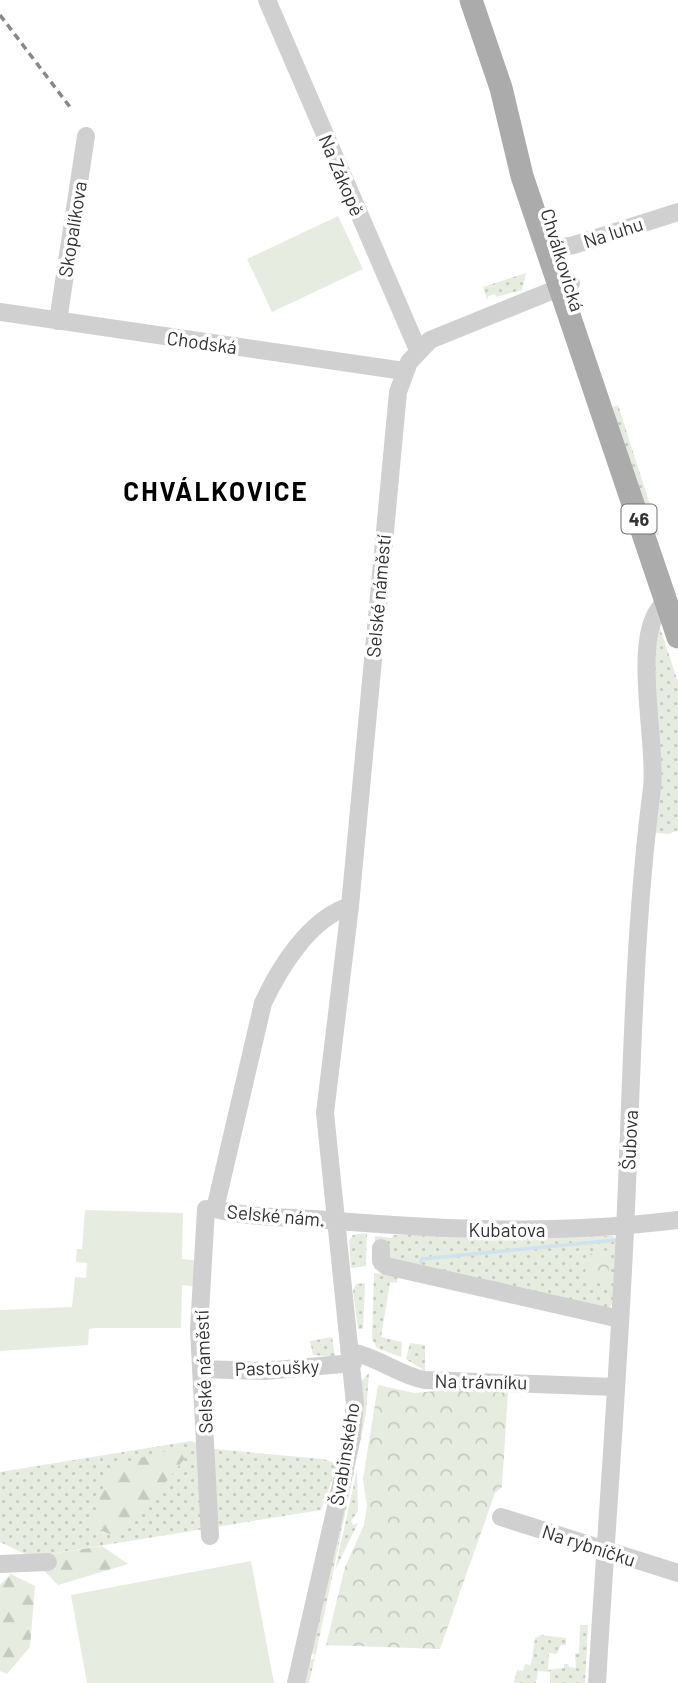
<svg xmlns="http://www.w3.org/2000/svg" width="678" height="1683" font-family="Barlow,sans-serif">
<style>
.grass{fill:url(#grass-dots)}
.forest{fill:url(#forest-firs)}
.park{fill:url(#park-crowns)}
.garden{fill:#e6ecdf}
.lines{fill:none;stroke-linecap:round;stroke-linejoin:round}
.stream{stroke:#cfe2ee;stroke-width:3.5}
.minor{stroke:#d0d0d0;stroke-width:18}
.major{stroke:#ababab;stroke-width:23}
.rail{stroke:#888;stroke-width:3.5;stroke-dasharray:7 5;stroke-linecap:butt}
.labels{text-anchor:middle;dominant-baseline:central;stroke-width:7;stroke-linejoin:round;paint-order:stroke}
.shield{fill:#fff;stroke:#707070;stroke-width:2}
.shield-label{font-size:18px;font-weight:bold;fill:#333}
.street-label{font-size:19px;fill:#333;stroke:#fff}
.district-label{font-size:26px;font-weight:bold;letter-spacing:2px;fill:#000;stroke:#fff}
</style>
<defs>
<pattern id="grass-dots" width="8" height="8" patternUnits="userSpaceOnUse" patternTransform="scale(1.75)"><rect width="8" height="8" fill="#e6ecdf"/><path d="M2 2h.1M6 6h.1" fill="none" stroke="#c6cbc0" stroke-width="1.8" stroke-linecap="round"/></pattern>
<pattern id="forest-firs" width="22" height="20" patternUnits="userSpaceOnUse" patternTransform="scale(1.75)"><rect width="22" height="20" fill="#e6ecdf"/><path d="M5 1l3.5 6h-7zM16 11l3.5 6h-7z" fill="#c6cbc0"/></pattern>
<pattern id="park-crowns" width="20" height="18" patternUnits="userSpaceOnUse" patternTransform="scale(1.75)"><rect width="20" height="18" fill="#e6ecdf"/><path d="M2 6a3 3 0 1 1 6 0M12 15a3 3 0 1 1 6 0" fill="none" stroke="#c6cbc0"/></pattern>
</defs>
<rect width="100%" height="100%" fill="#fff"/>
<!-- grass -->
<g class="grass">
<path d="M526,273L522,290L496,297L495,294L488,296L487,300L483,287Z"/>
<path d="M618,405L660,536L652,534L613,413V407Z"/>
<path d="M658,622L678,682V830L669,834L649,832L653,665Z"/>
<path d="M367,1233L366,1266L351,1268L349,1240L353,1235Z"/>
<path d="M393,1235L613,1236L620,1244L615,1300L608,1310L598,1313L403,1263L388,1258L384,1247L378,1246L376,1266L403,1274L374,1269L375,1236L392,1238Z"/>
<path d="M374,1273L398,1276L397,1283L390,1282L381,1337L402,1342L401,1357L377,1348L372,1339Z"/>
<path d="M365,1283L363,1329H358L353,1290L356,1284Z"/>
<path d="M332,1337L335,1357L313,1355L310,1341Z"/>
<path d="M410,1343L425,1345V1371L406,1359Z"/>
<path d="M369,1373L366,1414L317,1649L309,1683H302L306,1660L314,1659L315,1655L308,1650L362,1406V1380Z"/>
<path d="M191,1441L214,1449L323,1459L338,1464L321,1510L31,1557L0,1542V1472Z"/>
<path d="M357,1470L358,1511L351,1521L353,1525L358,1523L335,1570Z"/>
<path d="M580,1625H588L585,1683H550V1672L538,1671L536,1683H514L517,1670L523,1671L525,1664L531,1665L535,1638L541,1635L566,1638V1645H561L557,1654L549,1653L548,1670L564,1668V1664H568L569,1667L576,1668L575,1654L579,1653Z"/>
</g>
<!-- forest -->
<g class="forest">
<path d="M194,1447L127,1530L110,1534L90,1525L110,1470L151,1454Z"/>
<path d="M102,1546L128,1564L58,1585L31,1557Z"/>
<path d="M11,1574L35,1586L30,1647L7,1674L0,1671V1585Z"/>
</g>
<!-- park -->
<g class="park">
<path d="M594,1250L610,1251L608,1280L585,1279L587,1253L593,1254Z"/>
<path d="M378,1385L414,1393L459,1389L508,1392L502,1487L495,1493L440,1649L326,1645L345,1567L364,1525L367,1506L363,1479Z"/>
</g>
<!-- garden -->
<g class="garden">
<path d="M338,216L363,269L272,312L247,259Z"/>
<path d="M85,1210L183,1213L182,1259L200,1261V1287L182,1285L181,1328H94L89,1329L88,1345L0,1351V1310L72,1307L75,1277L86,1278L87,1263L76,1262L77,1249H82Z"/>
<path d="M251,1561L274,1683H87L71,1595Z"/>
</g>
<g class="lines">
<!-- stream -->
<path class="stream" d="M421,1262L422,1259L616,1240"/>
<!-- minor -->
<g class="minor">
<path d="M267,0L418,350"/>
<path d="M547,250L574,245L678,212"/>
<path d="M0,312L404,371"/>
<path d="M58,321L86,136"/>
<path d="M350,906C310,918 280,967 263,1003L215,1209C251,1218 289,1217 326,1220C444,1230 561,1235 678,1220"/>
<path d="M206,1209L199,1330L210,1536"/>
<path d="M381,1248V1261L386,1266L620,1319"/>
<path d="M352,1352C378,1357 398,1375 425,1380L615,1387"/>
<path d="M201,1369L265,1371L353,1363"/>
<path d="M501,1517L678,1573"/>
<path d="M0,1564L48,1562"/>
<path d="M296,1683L351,1441L355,1404L325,1113L350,906L398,392L409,362L430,340L571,283"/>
<path d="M597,1683C606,1532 618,1381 625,1230C632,1082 633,934 652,788C658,744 628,629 666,602"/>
</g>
<!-- major -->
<path class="major" d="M471,0L501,88L522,176L678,637"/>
<!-- rail -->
<path class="rail" d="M0,15L70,107"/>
</g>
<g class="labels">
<!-- shield labels -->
<rect class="shield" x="621.5" y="504.5" width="35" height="29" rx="5"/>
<g class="shield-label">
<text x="639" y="519">46</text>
</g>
<!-- street labels -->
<g class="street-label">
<text transform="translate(342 175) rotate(67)">Na Zákopě</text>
<text transform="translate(72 229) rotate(-81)">Skopalíkova</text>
<text transform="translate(613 232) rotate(-18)">Na luhu</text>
<text transform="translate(563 260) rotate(73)">Chválkovická</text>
<text transform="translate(202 342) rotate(8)">Chodská</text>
<text transform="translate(378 596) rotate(-85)">Selské náměstí</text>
<text transform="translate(629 1140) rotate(-87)">Šubova</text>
<text transform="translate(276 1215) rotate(5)">Selské nám.</text>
<text x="507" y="1229">Kubatova</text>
<text transform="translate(277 1367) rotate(-2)">Pastoušky</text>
<text transform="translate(203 1372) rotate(-92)">Selské náměstí</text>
<text transform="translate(481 1381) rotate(1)">Na trávníku</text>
<text transform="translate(344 1454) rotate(-81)">Švabinského</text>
<text transform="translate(589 1545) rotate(18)">Na rybníčku</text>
</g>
<!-- district labels -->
<g class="district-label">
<text x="216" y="490">CHVÁLKOVICE</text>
</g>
</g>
</svg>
